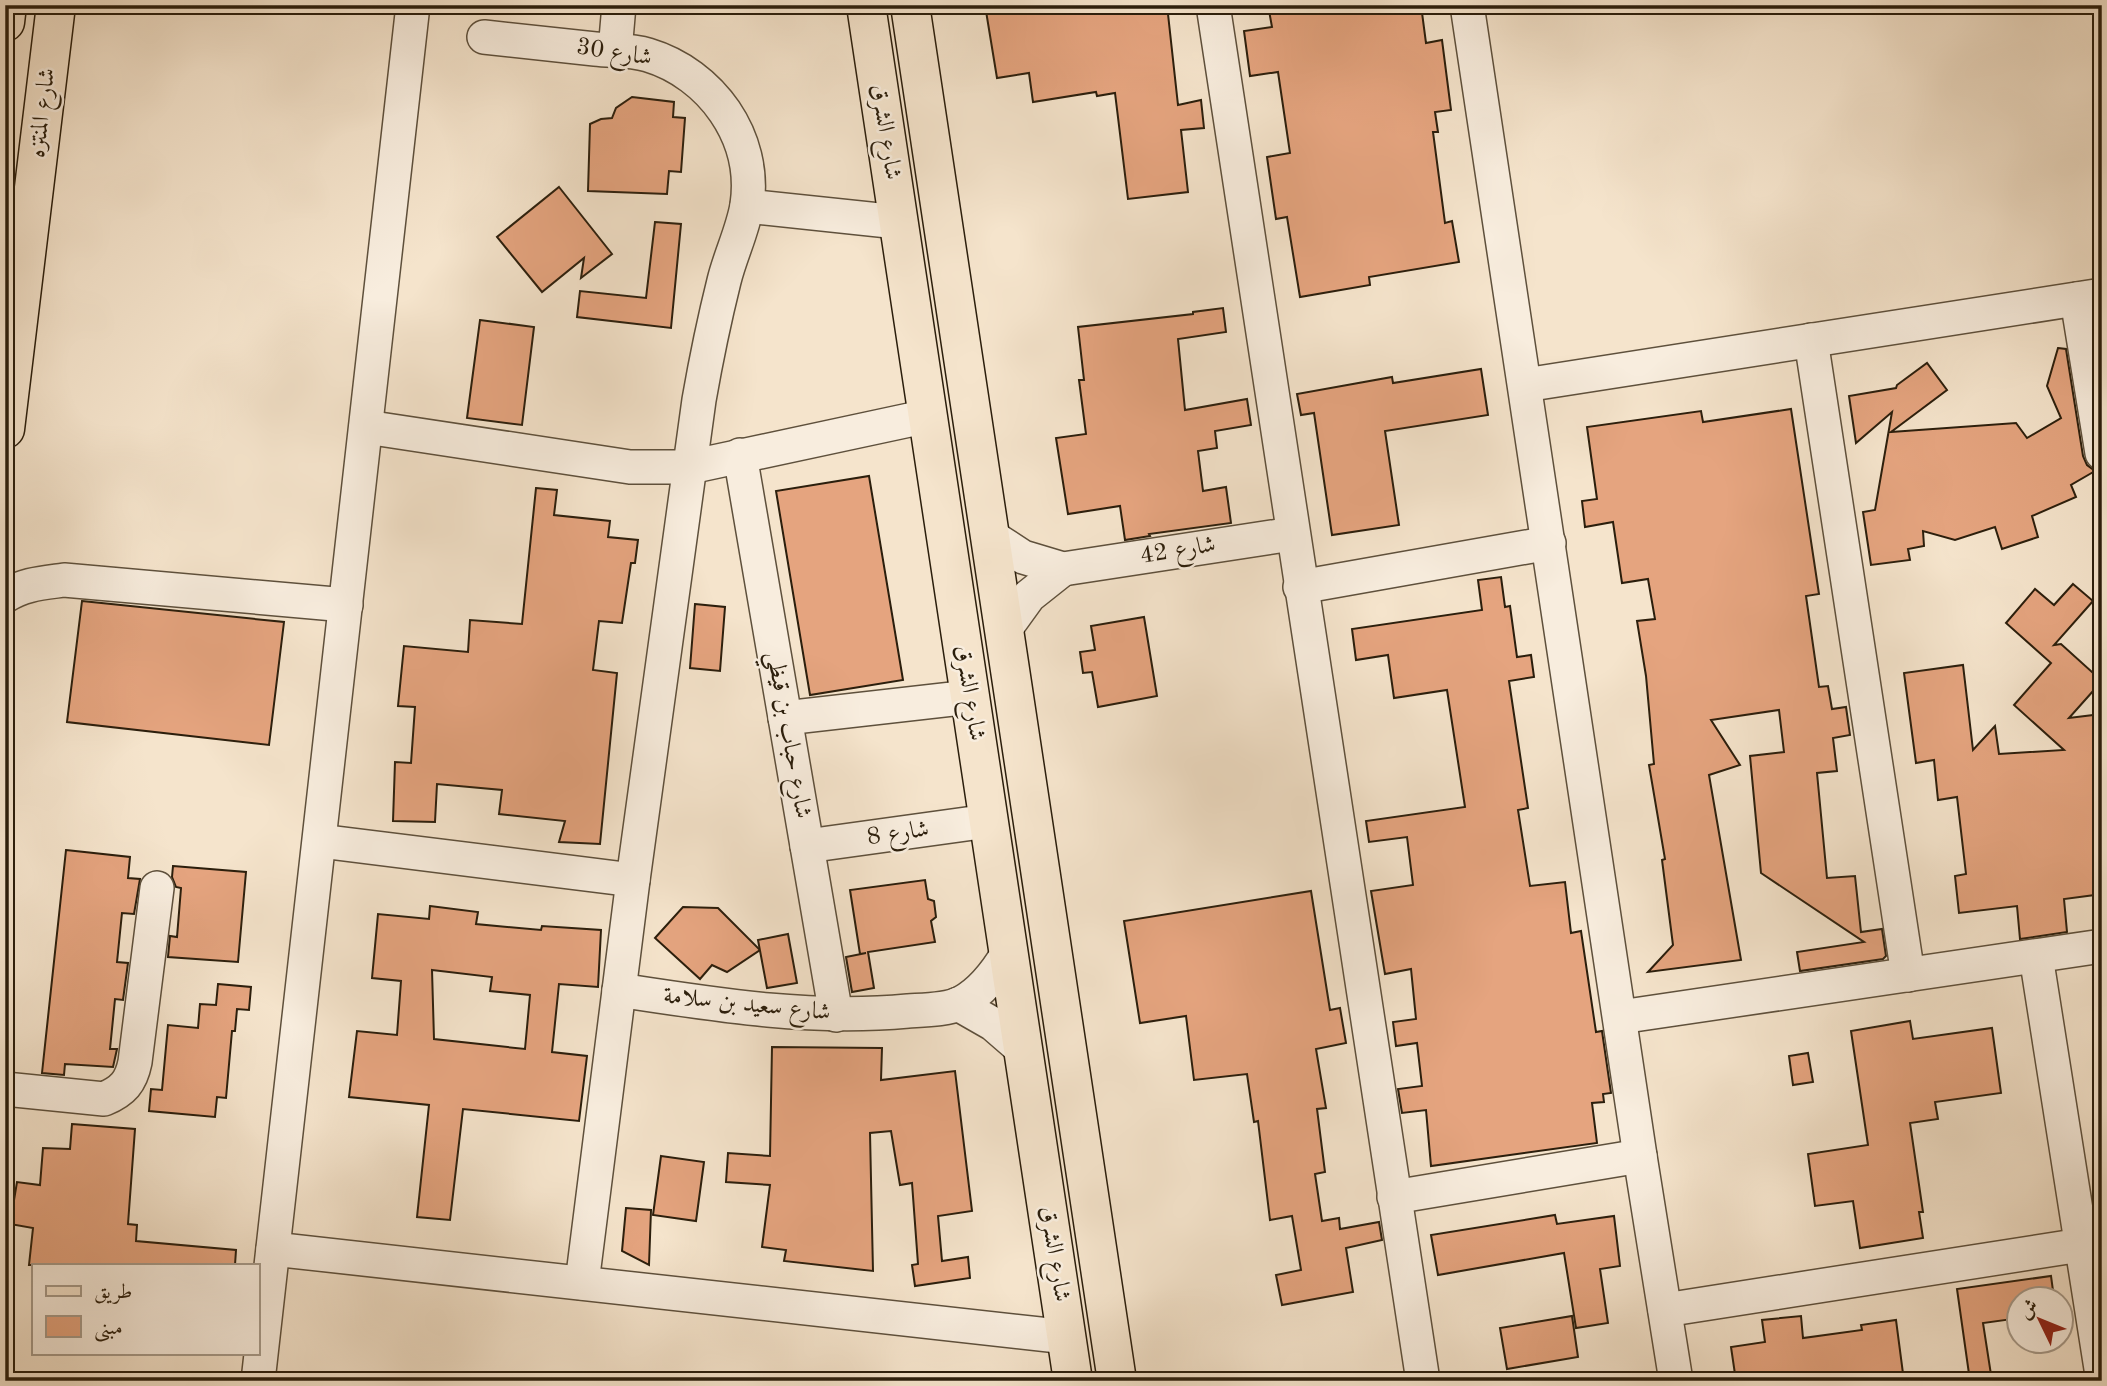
<svg xmlns="http://www.w3.org/2000/svg" width="2107" height="1386" font-family="'Old Standard TT',Amiri,serif">
<style>
.building{fill:#e5a47f;stroke:#2b1e0c;stroke-width:2;fill-rule:evenodd}
.lines{fill:none;stroke-linecap:round;stroke-linejoin:round}
.minor-casing{stroke:#5e503c;stroke-width:36}
.major-casing{stroke:#2b1e0c;stroke-width:41}
.minor{stroke:#f8edde;stroke-width:33}
.major{stroke:#f5e4cc;stroke-width:38}
.labels{text-anchor:middle;dominant-baseline:central;stroke-width:5;stroke-linejoin:round;paint-order:stroke}
.street-label{font-size:24px;fill:#2b1e0c;stroke:#f8edde}
</style>
<rect width="100%" height="100%" fill="#f5e4cc"/>
<filter id="stains"><feTurbulence type="fractalNoise" baseFrequency=".00286" numOctaves="4"/><feColorMatrix values="0 0 0 0 .2 0 0 0 0 .09 0 0 0 0 .02 0 0 0 .5 -.17"/></filter>
<radialGradient id="worn" r=".72"><stop offset=".6" stop-color="#630" stop-opacity="0"/><stop offset="1" stop-color="#630" stop-opacity=".3"/></radialGradient>
<!-- building -->
<g class="building">
<path d="M985,5H1167L1178,105L1201,100L1204,128L1181,130L1188,192L1128,199L1115,93L1097,96L1096,92L1033,102L1029,73L997,78Z"/>
<path d="M1268,5H1421L1426,43L1442,40L1451,110L1435,112L1438,132H1433L1445,223L1452,221L1459,262L1369,277L1370,285L1300,297L1287,217L1276,219L1267,157L1290,153L1278,72L1250,76L1244,31L1272,27Z"/>
<path d="M632,97L674,102L673,117L685,118L681,172L669,171L667,194L588,191L590,124L601,119L612,118L616,108Z"/>
<path d="M559,187L612,254L581,278L584,258L542,292L497,237Z"/>
<path d="M655,222L681,224L671,328L577,317L580,291L646,298Z"/>
<path d="M1223,308L1226,332L1178,339L1185,410L1247,399L1251,425L1215,431L1217,448L1198,451L1203,491L1226,487L1231,523L1149,534L1150,536L1125,540L1120,506L1068,514L1056,438L1086,434L1079,380H1084L1078,327L1193,314V312Z"/>
<path d="M480,320L534,327L522,425L467,418Z"/>
<path d="M2058,348L2066,349L2083,456L2087,465L2095,471L2071,485L2076,497L2032,516L2038,537L2002,549L1995,527L1955,540L1923,531L1924,546L1908,549L1910,560L1871,565L1863,512L1875,510L1892,412L1856,443L1849,396L1896,388L1897,385L1927,363L1947,390L1891,432L2016,423L2027,438L2061,418L2047,386Z"/>
<path d="M1481,369L1488,415L1385,431L1399,525L1332,535L1314,413L1301,415L1297,394L1392,377L1393,383Z"/>
<path d="M1791,409L1819,594L1806,596L1819,687L1828,686L1832,709L1846,707L1850,735L1833,738L1837,771L1817,773L1827,878L1855,876L1861,932L1882,929L1886,956L1883,959L1800,971L1797,952L1864,942L1761,873L1750,756L1784,752L1779,710L1711,720L1740,765L1709,775L1741,960L1648,972L1673,945L1662,860L1665,859L1649,765L1654,764L1646,676L1637,621L1655,619L1648,579L1622,583L1613,522L1585,527L1582,501L1597,499L1587,427L1701,411L1703,422Z"/>
<path d="M869,476L903,680L810,695L776,491Z"/>
<path d="M536,488L557,490L554,515L610,521L608,537L638,540L635,563H631L622,623L599,621L593,670L617,673L600,844L559,842L565,821L499,814L502,790L437,784L435,822L393,821L395,762L411,763L415,707L398,706L404,646L468,652L470,620L522,624Z"/>
<path d="M1501,577L1505,607L1510,606L1517,657L1531,655L1534,677L1509,681L1528,808L1518,810L1530,886L1565,882L1571,933L1581,931L1596,1032L1602,1031L1611,1093L1603,1094L1604,1102L1592,1103L1597,1143L1431,1166L1426,1110L1402,1113L1398,1089L1422,1086L1417,1043L1396,1046L1393,1022L1416,1019L1411,969L1385,974L1371,891L1413,885L1407,837L1369,842L1366,821L1465,807L1447,690L1394,698L1388,655L1356,660L1352,629L1482,610L1478,580Z"/>
<path d="M2073,584L2093,601L2054,645L2061,644L2102,681L2069,718L2102,714V737L2095,738L2102,790V894L2064,899L2067,932L2020,939L2017,906L1959,913L1955,876L1966,874L1957,797L1938,800L1934,760L1916,763L1904,673L1963,665L1973,750L1995,726L1999,754L2064,750L2014,705L2051,663L2006,623L2035,589L2054,605Z"/>
<path d="M82,601L284,622L269,745L67,722Z"/>
<path d="M695,604L725,607L720,671L690,668Z"/>
<path d="M1144,617L1157,696L1098,707L1092,672L1083,673L1080,652L1095,650L1091,626Z"/>
<path d="M66,850L130,857L128,878L140,879L134,914L122,913L117,962L128,963L123,1000L115,999L110,1049H117L113,1067L65,1064L64,1075L42,1073Z"/>
<path d="M173,866L246,872L238,962L168,957L170,936L177,937L181,888L176,887L172,877Z"/>
<path d="M925,880L928,899L934,901L936,917L931,921L935,942L868,952L874,988L852,992L846,957L866,953L860,954L850,890Z"/>
<path d="M1311,891L1330,1010L1340,1008L1346,1043L1316,1049L1326,1108L1317,1109L1325,1172L1315,1174L1322,1221L1339,1218L1340,1229L1379,1222L1382,1240L1346,1248L1353,1292L1282,1305L1276,1275L1301,1270L1292,1216L1270,1220L1258,1121L1254,1122L1247,1074L1194,1080L1186,1016L1140,1023L1124,921Z"/>
<path d="M430,906L478,912L476,924L541,930L542,926L601,930L598,987L559,984L552,1052L587,1056L579,1121L463,1109L450,1220L417,1217L429,1105L349,1097L357,1031L397,1035L401,981L372,978L378,914L429,919ZM432,970L492,977L490,991L530,995L525,1049L434,1039Z"/>
<path d="M683,907L718,908L760,950L727,972L712,965L700,979L655,938Z"/>
<path d="M788,934L797,983L767,988L758,940Z"/>
<path d="M218,984L251,987L249,1010L237,1009L235,1031H232L226,1098L217,1097L215,1117L149,1111L151,1089L162,1090L168,1025L198,1028L200,1004L216,1005Z"/>
<path d="M1910,1021L1913,1039L1992,1028L2001,1093L1935,1102L1938,1119L1910,1123L1923,1212H1919L1923,1238L1860,1248L1853,1201L1815,1206L1808,1154L1868,1145L1851,1031Z"/>
<path d="M772,1047L882,1048L881,1080L955,1071L972,1211L938,1216L942,1261L968,1257L970,1278L915,1286L912,1265L918,1264L912,1183L900,1185L891,1131L870,1133L873,1271L784,1261L786,1250L762,1247L770,1185L726,1182L728,1153L770,1156Z"/>
<path d="M1808,1053L1813,1082L1793,1085L1789,1056Z"/>
<path d="M72,1124L135,1129L128,1224L137,1225L136,1241L236,1250L235,1265H29L33,1228L10,1224L17,1182L40,1185L43,1148L70,1149Z"/>
<path d="M661,1156L704,1162L696,1221L653,1215Z"/>
<path d="M626,1208L651,1210L649,1265L622,1251Z"/>
<path d="M1555,1215L1557,1224L1614,1216L1620,1266L1600,1269L1608,1323L1576,1328L1564,1253L1438,1275L1431,1235Z"/>
<path d="M2051,1276L2054,1298H2020V1318L1983,1323L1992,1381H1970L1957,1289Z"/>
<path d="M1572,1316L1578,1357L1507,1369L1500,1328Z"/>
<path d="M1801,1316L1803,1338L1862,1330L1861,1325L1896,1320L1904,1381H1736L1731,1347L1765,1342L1762,1320Z"/>
</g>
<g class="lines">
<defs>
<g id="minor">
<path d="M1213,5L1423,1381"/>
<path d="M1467,5L1640,1156L1676,1381"/>
<path d="M484,37C521,41 558,45 595,49C612,51 631,50 648,55C711,74 757,137 747,205C743,230 730,256 724,281C714,321 706,360 699,400L633,880L582,1283"/>
<path d="M615,51L619,5"/>
<path d="M747,206L898,222"/>
<path d="M2077,299L2102,453"/>
<path d="M1811,340L1908,975"/>
<path d="M1525,385L2102,295"/>
<path d="M366,427L630,467H690L928,416"/>
<path d="M740,455L836,1015"/>
<path d="M989,535L1023,557L1063,569L1292,534"/>
<path d="M1300,587L1549,543"/>
<path d="M5,596C24,584 42,583 64,580L346,605"/>
<path d="M1003,632L1029,596L1063,569"/>
<path d="M785,718L970,697"/>
<path d="M320,841L633,880"/>
<path d="M807,846L988,821"/>
<path d="M2036,956L2102,1375"/>
<path d="M619,990C717,1005 809,1020 908,1011C924,1010 947,1010 961,1003C982,992 996,973 1008,953"/>
<path d="M958,1004L993,1024L1023,1050"/>
<path d="M1620,1017L2102,946"/>
<path d="M5,1089L104,1099C123,1091 131,1082 135,1062L157,888"/>
<path d="M1394,1197L1640,1156"/>
<path d="M273,1249L1067,1337"/>
<path d="M1665,1310L2081,1245"/>
<path d="M258,1381L413,5"/>
</g>
<g id="major">
<path d="M866,5L1073,1381"/>
<path d="M910,5L1117,1381"/>
<path d="M5,22L7,5"/>
<path d="M5,429L56,5"/>
</g>
</defs>
<!-- minor casing -->
<use href="#minor" class="minor-casing"/>
<!-- major casing -->
<use href="#major" class="major-casing"/>
<!-- minor -->
<use href="#minor" class="minor"/>
<!-- major -->
<use href="#major" class="major"/>
</g>
<g class="labels">
<!-- street labels -->
<g class="street-label">
<text transform="translate(614 53) rotate(9)">شارع 30</text>
<text transform="translate(43 113) rotate(-83)">شارع المنتزه</text>
<text transform="translate(885 132) rotate(81)">شارع الشرق</text>
<text transform="translate(1178 551) rotate(-9)">شارع 42</text>
<text transform="translate(969 693) rotate(81)">شارع الشرق</text>
<text transform="translate(788 735) rotate(80)">شارع حباب بن قيظي</text>
<text transform="translate(898 834) rotate(-8)">شارع 8</text>
<text transform="translate(747 1005) rotate(6)">شارع سعيد بن سلامة</text>
<text transform="translate(1054 1254) rotate(81)">شارع الشرق</text>
</g>
</g>
<!-- margin -->
<rect width="2107" height="1386" fill="none" stroke="#f5e4cc" stroke-width="28"/>
<rect x="7" y="7" width="2093" height="1372" fill="none" stroke="#2b1e0c" stroke-width="3.5"/>
<rect x="14" y="14" width="2079" height="1358" fill="none" stroke="#2b1e0c" stroke-width="2"/>
<!-- legend -->
<rect x="32" y="1264" width="228" height="91" fill="#f8edde" stroke="#a69a8a" stroke-width="2"/>
<rect x="46" y="1286" width="35" height="10" fill="#f5e4cc" stroke="#a69a8a" stroke-width="2"/>
<text x="94" y="1298" font-size="21" fill="#2b1e0c">طريق</text>
<rect x="46" y="1316" width="35" height="21" fill="#e5a47f" stroke="#a69a8a" stroke-width="2"/>
<text x="94" y="1334" font-size="21" fill="#2b1e0c">مبنى</text>
<!-- north arrow -->
<g transform="translate(2040 1320) rotate(313)"><circle r="33" fill="#f8edde" stroke="#a69a8a" stroke-width="2"/>
<path d="M0-5L12 26L0 18L-12 26Z" fill="#8f2418"/>
<text y="-10" font-size="19" font-weight="bold" text-anchor="middle" fill="#2b1e0c">ش</text>
</g>
<rect width="100%" height="100%" filter="url(#stains)"/>
<rect width="100%" height="100%" fill="url(#worn)"/>
</svg>
